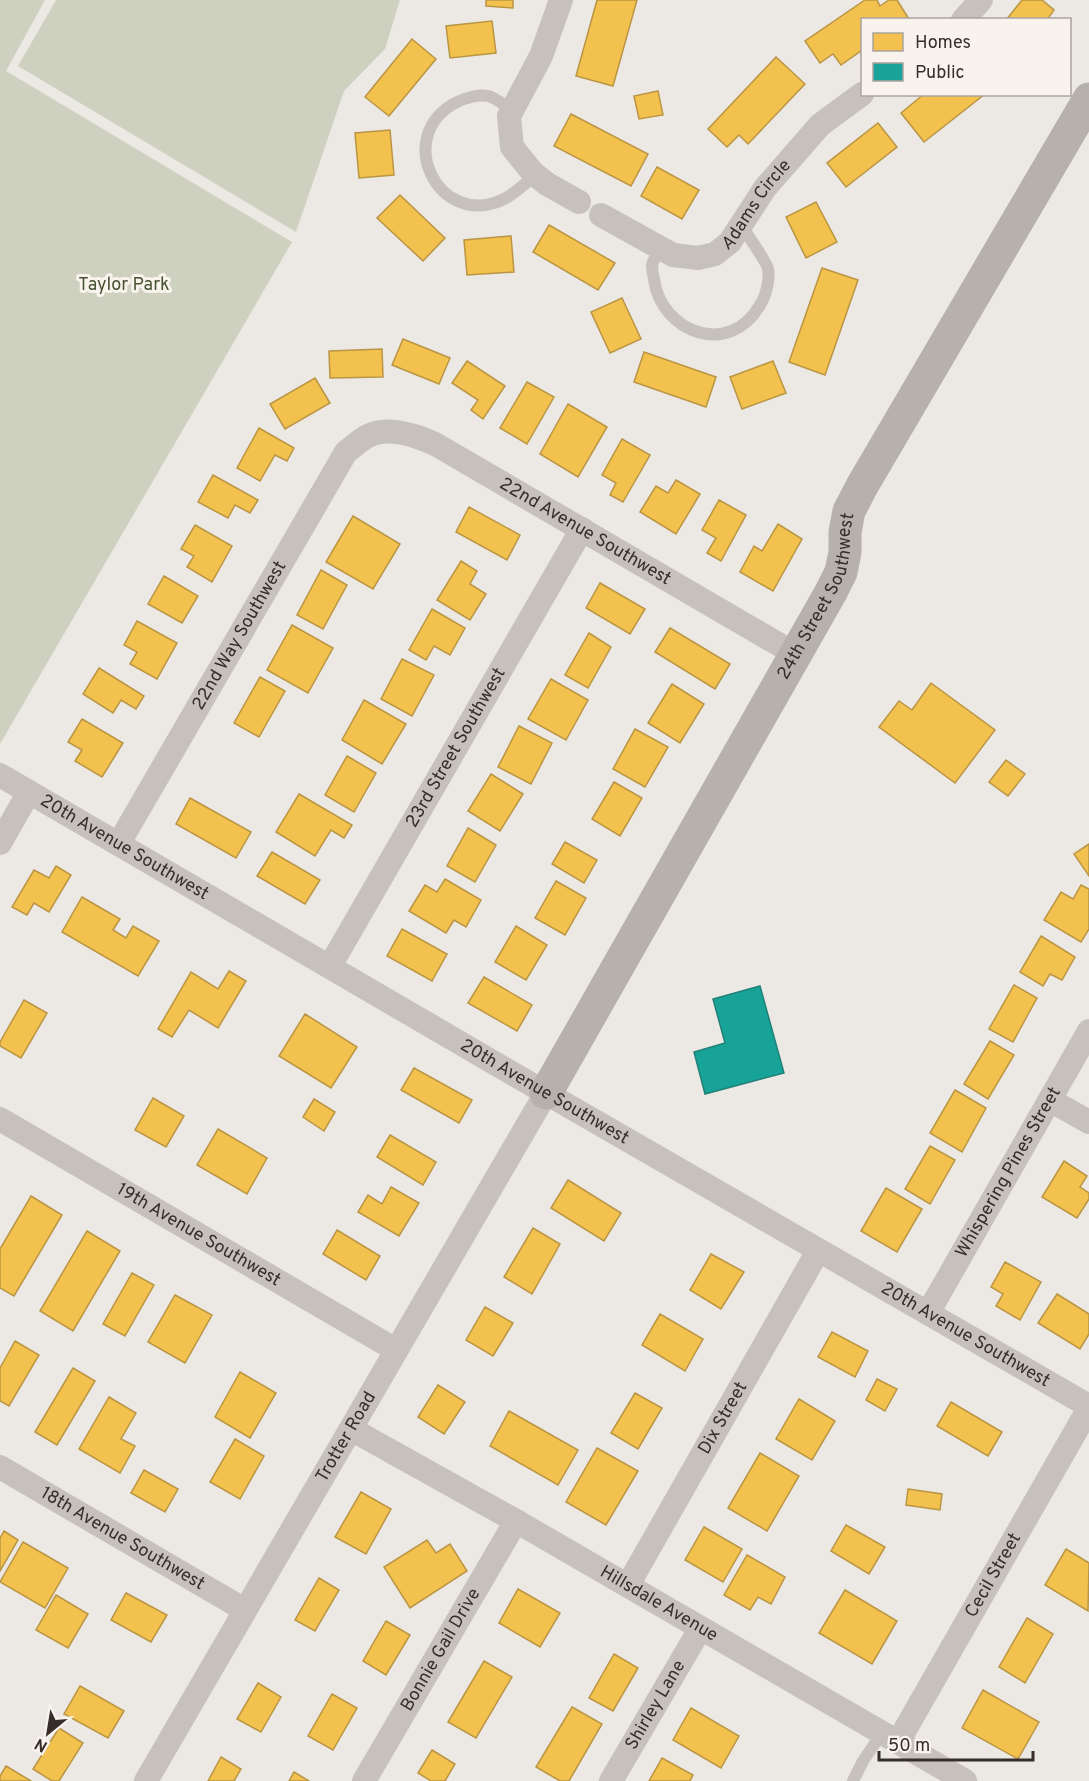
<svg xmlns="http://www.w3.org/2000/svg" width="1089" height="1781" font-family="Overpass,sans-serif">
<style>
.green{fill:#ced1bf}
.homes{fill:#f2c14e;stroke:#ba9544;stroke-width:1.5}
.public{fill:#17a398;stroke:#218077;stroke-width:1.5}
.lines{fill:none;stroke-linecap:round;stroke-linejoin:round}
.lane{stroke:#c6c1bd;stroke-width:12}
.street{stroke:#c6c1bd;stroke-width:24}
.secondary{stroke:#b6b1ad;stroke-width:33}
.labels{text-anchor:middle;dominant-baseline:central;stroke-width:6;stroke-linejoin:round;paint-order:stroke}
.street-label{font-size:18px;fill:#372e2b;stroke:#f8f3ec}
.park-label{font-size:18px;fill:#465231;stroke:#f8f3ec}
</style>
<rect width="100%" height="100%" fill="#ece8e4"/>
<!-- green -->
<g class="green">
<path d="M0,0H45L6,71L292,242L0,744Z"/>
<path d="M56,0H400L385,49L344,91L296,232L18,66Z"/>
</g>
<!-- homes -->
<g class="homes">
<path d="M486,0H513V8L486,6Z"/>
<path d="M597,0H637L613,86L576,76Z"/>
<path d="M865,0H877L880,6L889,0H897L909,19L862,20V50L841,65L833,54L820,63L805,41Z"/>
<path d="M1022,0H1042L1054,10L1047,20H1006Z"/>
<path d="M492,21L496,53L450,58L446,26Z"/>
<path d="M412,39L436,59L389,116L365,97Z"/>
<path d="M776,57L805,84L748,144L739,135L727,147L708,129Z"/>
<path d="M658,91L663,115L639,119L634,96Z"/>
<path d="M924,94H985L924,142L901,113Z"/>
<path d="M571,114L648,154L631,186L554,146Z"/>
<path d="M878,123L897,147L846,187L827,163Z"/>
<path d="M390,130L394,175L359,178L355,133Z"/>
<path d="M657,167L699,190L682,219L641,196Z"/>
<path d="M400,195L445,238L423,261L377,218Z"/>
<path d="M816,202L837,242L806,258L786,217Z"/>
<path d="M549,225L615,263L598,290L533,252Z"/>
<path d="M511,236L514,272L467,275L464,240Z"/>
<path d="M822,268L858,280L825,375L789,362Z"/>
<path d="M622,298L641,339L610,353L591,312Z"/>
<path d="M403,339L450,358L439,384L392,365Z"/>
<path d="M382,349L383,377L330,378L329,351Z"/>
<path d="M644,352L716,377L706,407L634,382Z"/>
<path d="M467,361L505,386L483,419L471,410L478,400L452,383Z"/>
<path d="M773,361L786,393L742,409L730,377Z"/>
<path d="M315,378L330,403L285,429L270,404Z"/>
<path d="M527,382L554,397L527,444L500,428Z"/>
<path d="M568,404L607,427L578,477L540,454Z"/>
<path d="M259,428L294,448L287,461L275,455L260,481L237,468Z"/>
<path d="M622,439L650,455L623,502L610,495L616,483L602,475Z"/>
<path d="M213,475L258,500L250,513L235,505L228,518L198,502Z"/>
<path d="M676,480L700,494L676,534L640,512L656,486L668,493Z"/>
<path d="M719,500L746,515L721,561L707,553L716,538L702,530Z"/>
<path d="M469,507L520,535L507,560L456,532Z"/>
<path d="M353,516L400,544L373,589L326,562Z"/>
<path d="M778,524L802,539L773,591L740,572L754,546L762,551Z"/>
<path d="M195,525L232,546L212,582L187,567L194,556L181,549Z"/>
<path d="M461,561L477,571L470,584L486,594L470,620L437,600Z"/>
<path d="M321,570L347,585L323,629L297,615Z"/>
<path d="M164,576L198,596L182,623L148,604Z"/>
<path d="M600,583L645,609L630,634L586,608Z"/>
<path d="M432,609L465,628L450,655L434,646L426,660L409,650Z"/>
<path d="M137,621L177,643L157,679L130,664L137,652L124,645Z"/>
<path d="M292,625L333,648L308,693L267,670Z"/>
<path d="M670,628L730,664L715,689L655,652Z"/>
<path d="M589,633L611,647L588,688L565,675Z"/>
<path d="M402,659L434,675L412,716L381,699Z"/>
<path d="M99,668L144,696L136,709L121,700L113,713L83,694Z"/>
<path d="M260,677L285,691L259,737L234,723Z"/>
<path d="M551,679L588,700L566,740L528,719Z"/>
<path d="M931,683L995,730L955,783L879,727L899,701L912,710Z"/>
<path d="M672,684L704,704L680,743L648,723Z"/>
<path d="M364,700L406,724L382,764L342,740Z"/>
<path d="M82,719L123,743L102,777L75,761L82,750L68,742Z"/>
<path d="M519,726L552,743L531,784L498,767Z"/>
<path d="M635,729L668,747L645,787L613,769Z"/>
<path d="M347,756L376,773L354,812L325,795Z"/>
<path d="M1006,760L1025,774L1008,796L989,782Z"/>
<path d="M491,774L523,794L500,831L468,811Z"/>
<path d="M614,782L642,798L620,836L592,819Z"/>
<path d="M299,794L352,825L344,838L331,830L315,856L276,832Z"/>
<path d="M190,798L251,832L236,858L176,824Z"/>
<path d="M468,828L496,845L475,882L447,866Z"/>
<path d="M565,842L597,860L584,883L552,864Z"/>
<path d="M1089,844V876L1074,854Z"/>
<path d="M272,852L320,880L305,904L257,876Z"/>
<path d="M56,866L71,875L49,912L34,903L27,915L12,907L34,870L49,878Z"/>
<path d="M445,879L481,900L466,927L454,920L446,933L409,911L425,885L437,892Z"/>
<path d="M556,881L586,898L565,935L535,918Z"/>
<path d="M1081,885L1089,889V929L1081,942L1044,920L1061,892L1073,899Z"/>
<path d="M82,897L120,919L113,930L126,938L133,926L159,941L138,976L62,932Z"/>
<path d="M516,926L547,945L526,980L495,962Z"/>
<path d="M402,929L447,954L432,981L387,956Z"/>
<path d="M1041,936L1075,957L1062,980L1050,974L1043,986L1020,972Z"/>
<path d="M229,971L246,981L218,1028L189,1010L172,1037L158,1029L191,972L218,989Z"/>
<path d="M484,977L532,1005L517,1031L468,1003Z"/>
<path d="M1014,985L1037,998L1013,1042L989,1029Z"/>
<path d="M24,1000L47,1013L21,1058L0,1046V1042Z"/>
<path d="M305,1014L357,1047L331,1088L279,1056Z"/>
<path d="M990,1041L1014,1055L988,1099L964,1084Z"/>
<path d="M414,1068L472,1100L459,1123L401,1090Z"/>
<path d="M955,1090L986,1108L962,1152L930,1133Z"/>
<path d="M153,1098L184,1116L166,1147L135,1130Z"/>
<path d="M314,1099L335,1112L324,1131L303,1117Z"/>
<path d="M218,1129L267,1158L247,1194L197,1165Z"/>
<path d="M390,1135L436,1162L423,1185L377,1157Z"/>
<path d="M930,1146L955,1160L930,1204L905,1189Z"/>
<path d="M1064,1161L1087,1176L1080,1187L1089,1193V1199L1077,1218L1042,1197Z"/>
<path d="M568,1180L621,1213L604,1241L551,1208Z"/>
<path d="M391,1187L419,1203L399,1236L358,1212L368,1195L382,1204Z"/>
<path d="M886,1188L922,1209L897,1252L861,1231Z"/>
<path d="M31,1196L62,1215L14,1296L0,1288V1249Z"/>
<path d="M533,1228L560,1244L532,1294L504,1277Z"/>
<path d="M337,1230L380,1256L366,1280L323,1254Z"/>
<path d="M87,1231L120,1251L73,1331L40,1311Z"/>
<path d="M711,1254L744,1272L721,1309L690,1290Z"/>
<path d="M1005,1262L1041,1282L1020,1320L996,1306L1003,1294L991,1287Z"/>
<path d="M132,1273L154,1285L125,1336L103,1324Z"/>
<path d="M1057,1294L1089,1314V1334L1080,1349L1038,1323Z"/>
<path d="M175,1295L212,1315L185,1363L148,1342Z"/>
<path d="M485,1307L513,1323L493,1356L466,1340Z"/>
<path d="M660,1314L703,1339L685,1371L642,1345Z"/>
<path d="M832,1332L868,1351L855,1377L818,1357Z"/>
<path d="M15,1341L39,1355L9,1406L0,1401V1368Z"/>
<path d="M73,1368L95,1381L57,1445L35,1432Z"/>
<path d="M240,1372L276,1393L250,1438L215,1417Z"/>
<path d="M877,1379L897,1389L885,1411L866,1400Z"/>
<path d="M438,1385L465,1402L444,1434L418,1417Z"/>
<path d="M635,1393L662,1408L638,1449L611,1433Z"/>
<path d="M109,1397L136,1413L121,1439L135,1446L120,1473L79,1449Z"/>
<path d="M799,1399L835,1421L812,1460L776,1439Z"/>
<path d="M951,1402L1002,1432L988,1456L937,1426Z"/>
<path d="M509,1411L578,1450L558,1485L490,1446Z"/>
<path d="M235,1439L264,1456L240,1499L210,1482Z"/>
<path d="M597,1448L638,1471L606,1525L566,1502Z"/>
<path d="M760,1453L799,1476L767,1531L728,1508Z"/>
<path d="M144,1470L178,1489L165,1512L131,1493Z"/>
<path d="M908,1489L942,1494L940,1510L906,1505Z"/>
<path d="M361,1492L391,1509L366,1554L335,1537Z"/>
<path d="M846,1525L885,1547L869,1574L831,1551Z"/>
<path d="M704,1527L742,1549L723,1582L685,1560Z"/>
<path d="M4,1531L18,1540L0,1571V1538Z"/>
<path d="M427,1540L436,1553L450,1544L467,1571L410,1608L384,1567Z"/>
<path d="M23,1542L68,1568L45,1608L0,1582Z"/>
<path d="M1066,1549L1089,1563L1088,1611L1045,1585Z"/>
<path d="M747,1555L785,1577L771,1604L758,1597L750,1610L724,1595Z"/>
<path d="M319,1578L339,1590L315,1631L295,1620Z"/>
<path d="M518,1589L560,1613L540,1647L499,1623Z"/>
<path d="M845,1590L897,1621L872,1664L819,1633Z"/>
<path d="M126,1593L167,1615L151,1642L111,1620Z"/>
<path d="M56,1595L88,1614L68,1648L36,1630Z"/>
<path d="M1027,1618L1053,1634L1025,1683L999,1667Z"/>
<path d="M386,1621L410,1635L386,1675L363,1661Z"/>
<path d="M614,1654L638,1668L613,1711L589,1698Z"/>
<path d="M484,1661L512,1677L476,1738L448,1722Z"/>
<path d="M258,1683L281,1697L261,1732L237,1719Z"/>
<path d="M80,1686L124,1711L108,1738L64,1714Z"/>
<path d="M983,1690L1039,1722L1018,1759L962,1728Z"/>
<path d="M332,1694L357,1708L333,1750L308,1736Z"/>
<path d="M572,1707L602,1724L569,1781H560L536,1767Z"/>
<path d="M691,1708L739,1736L721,1768L673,1740Z"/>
<path d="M59,1728L83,1743L59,1781H52L33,1769Z"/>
<path d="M432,1750L455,1764L445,1781H431L418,1773Z"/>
<path d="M221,1757L241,1769L234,1781H208Z"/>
<path d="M662,1758L693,1775L690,1781H649Z"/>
<path d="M6,1766L31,1781H0V1776Z"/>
<path d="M294,1772L309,1781H289Z"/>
</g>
<!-- public -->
<path class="public" d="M760,986L784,1073L705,1094L694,1052L725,1043L713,999Z"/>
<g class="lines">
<!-- lane -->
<g class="lane">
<path d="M513,110C505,106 496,98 488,96C479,94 465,98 457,102C392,135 438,229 502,200C514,195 525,183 536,175"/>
<path d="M660,248C658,253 653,260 652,265C652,269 653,275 654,279C661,333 730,358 760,305C766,296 770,280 768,269C767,262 747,235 742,226"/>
<path d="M853,1781L863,1761L882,1733"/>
</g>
<!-- street -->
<g class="street">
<path d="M561,0L541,56L509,116L512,147L533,173L547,184L579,202"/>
<path d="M963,20L981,0"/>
<path id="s1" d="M601,215L673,255L698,258L715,254L730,242L765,188L820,125L862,94"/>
<path id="s2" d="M0,775L546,1093L1089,1406"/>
<path d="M0,843L29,792"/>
<path id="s3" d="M119,843L346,452C353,447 359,441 366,437C386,425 415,435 435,444L797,655"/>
<path id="s4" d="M330,966L582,529"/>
<path d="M1050,1100L1089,1122"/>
<path id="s5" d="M0,1119L396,1350"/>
<path id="s6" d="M928,1313L1089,1031"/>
<path id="s7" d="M351,1429L516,1521L965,1781"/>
<path id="s8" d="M0,1467L245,1610"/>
<path id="s9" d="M628,1585L818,1251"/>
<path id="s10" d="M898,1742L1089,1408"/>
<path id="s11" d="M146,1781L546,1093"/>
<path id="s12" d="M364,1781L516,1521"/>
<path id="s13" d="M611,1781L700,1629"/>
</g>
<!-- secondary -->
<path class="secondary" id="s14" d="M546,1093L831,592L841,572L845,552V532L849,511L862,486L1089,99"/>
</g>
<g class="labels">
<!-- street labels -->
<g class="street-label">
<text stroke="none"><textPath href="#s1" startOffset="190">Adams Circle</textPath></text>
<text stroke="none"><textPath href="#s3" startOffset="723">22nd Avenue Southwest</textPath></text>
<text stroke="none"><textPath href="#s14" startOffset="568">24th Street Southwest</textPath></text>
<text stroke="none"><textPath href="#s3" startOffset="240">22nd Way Southwest</textPath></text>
<text stroke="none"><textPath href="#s4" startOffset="252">23rd Street Southwest</textPath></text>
<text stroke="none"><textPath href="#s2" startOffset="144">20th Avenue Southwest</textPath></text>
<text stroke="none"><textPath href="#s2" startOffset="630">20th Avenue Southwest</textPath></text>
<text stroke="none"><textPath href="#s6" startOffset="162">Whispering Pines Street</textPath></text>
<text stroke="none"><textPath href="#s5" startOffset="230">19th Avenue Southwest</textPath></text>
<text stroke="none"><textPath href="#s2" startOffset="1116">20th Avenue Southwest</textPath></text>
<text stroke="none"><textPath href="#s9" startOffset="192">Dix Street</textPath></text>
<text stroke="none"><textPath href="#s11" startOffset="398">Trotter Road</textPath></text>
<text stroke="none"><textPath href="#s8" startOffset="142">18th Avenue Southwest</textPath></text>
<text stroke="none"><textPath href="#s10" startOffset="192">Cecil Street</textPath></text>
<text stroke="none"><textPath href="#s7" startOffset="354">Hillsdale Avenue</textPath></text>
<text stroke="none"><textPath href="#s12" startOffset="152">Bonnie Gail Drive</textPath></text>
<text stroke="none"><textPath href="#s13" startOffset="88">Shirley Lane</textPath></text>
</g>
<!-- park labels -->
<g class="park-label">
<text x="124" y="285">Taylor Park</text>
</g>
</g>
<!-- legend -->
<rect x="861" y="18" width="210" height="78" fill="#f8f3ec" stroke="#aba49f" stroke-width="1.5"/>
<rect x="873" y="33" width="30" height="18" fill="#f2c14e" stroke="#aba49f" stroke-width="1.5"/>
<text x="915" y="48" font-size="18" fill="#372e2b">Homes</text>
<rect x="873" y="63" width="30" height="18" fill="#17a398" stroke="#aba49f" stroke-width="1.5"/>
<text x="915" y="78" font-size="18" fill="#372e2b">Public</text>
<!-- north arrow -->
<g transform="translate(48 1733) rotate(210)" stroke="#f8f3ec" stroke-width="4.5" paint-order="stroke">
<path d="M0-4.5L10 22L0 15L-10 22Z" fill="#372e2b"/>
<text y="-9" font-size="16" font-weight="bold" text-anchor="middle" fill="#372e2b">N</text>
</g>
<!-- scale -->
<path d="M879 1751v9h154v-9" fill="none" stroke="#372e2b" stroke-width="3"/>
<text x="888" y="1751" font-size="18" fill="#372e2b" stroke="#f8f3ec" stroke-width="4.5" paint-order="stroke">50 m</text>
</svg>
